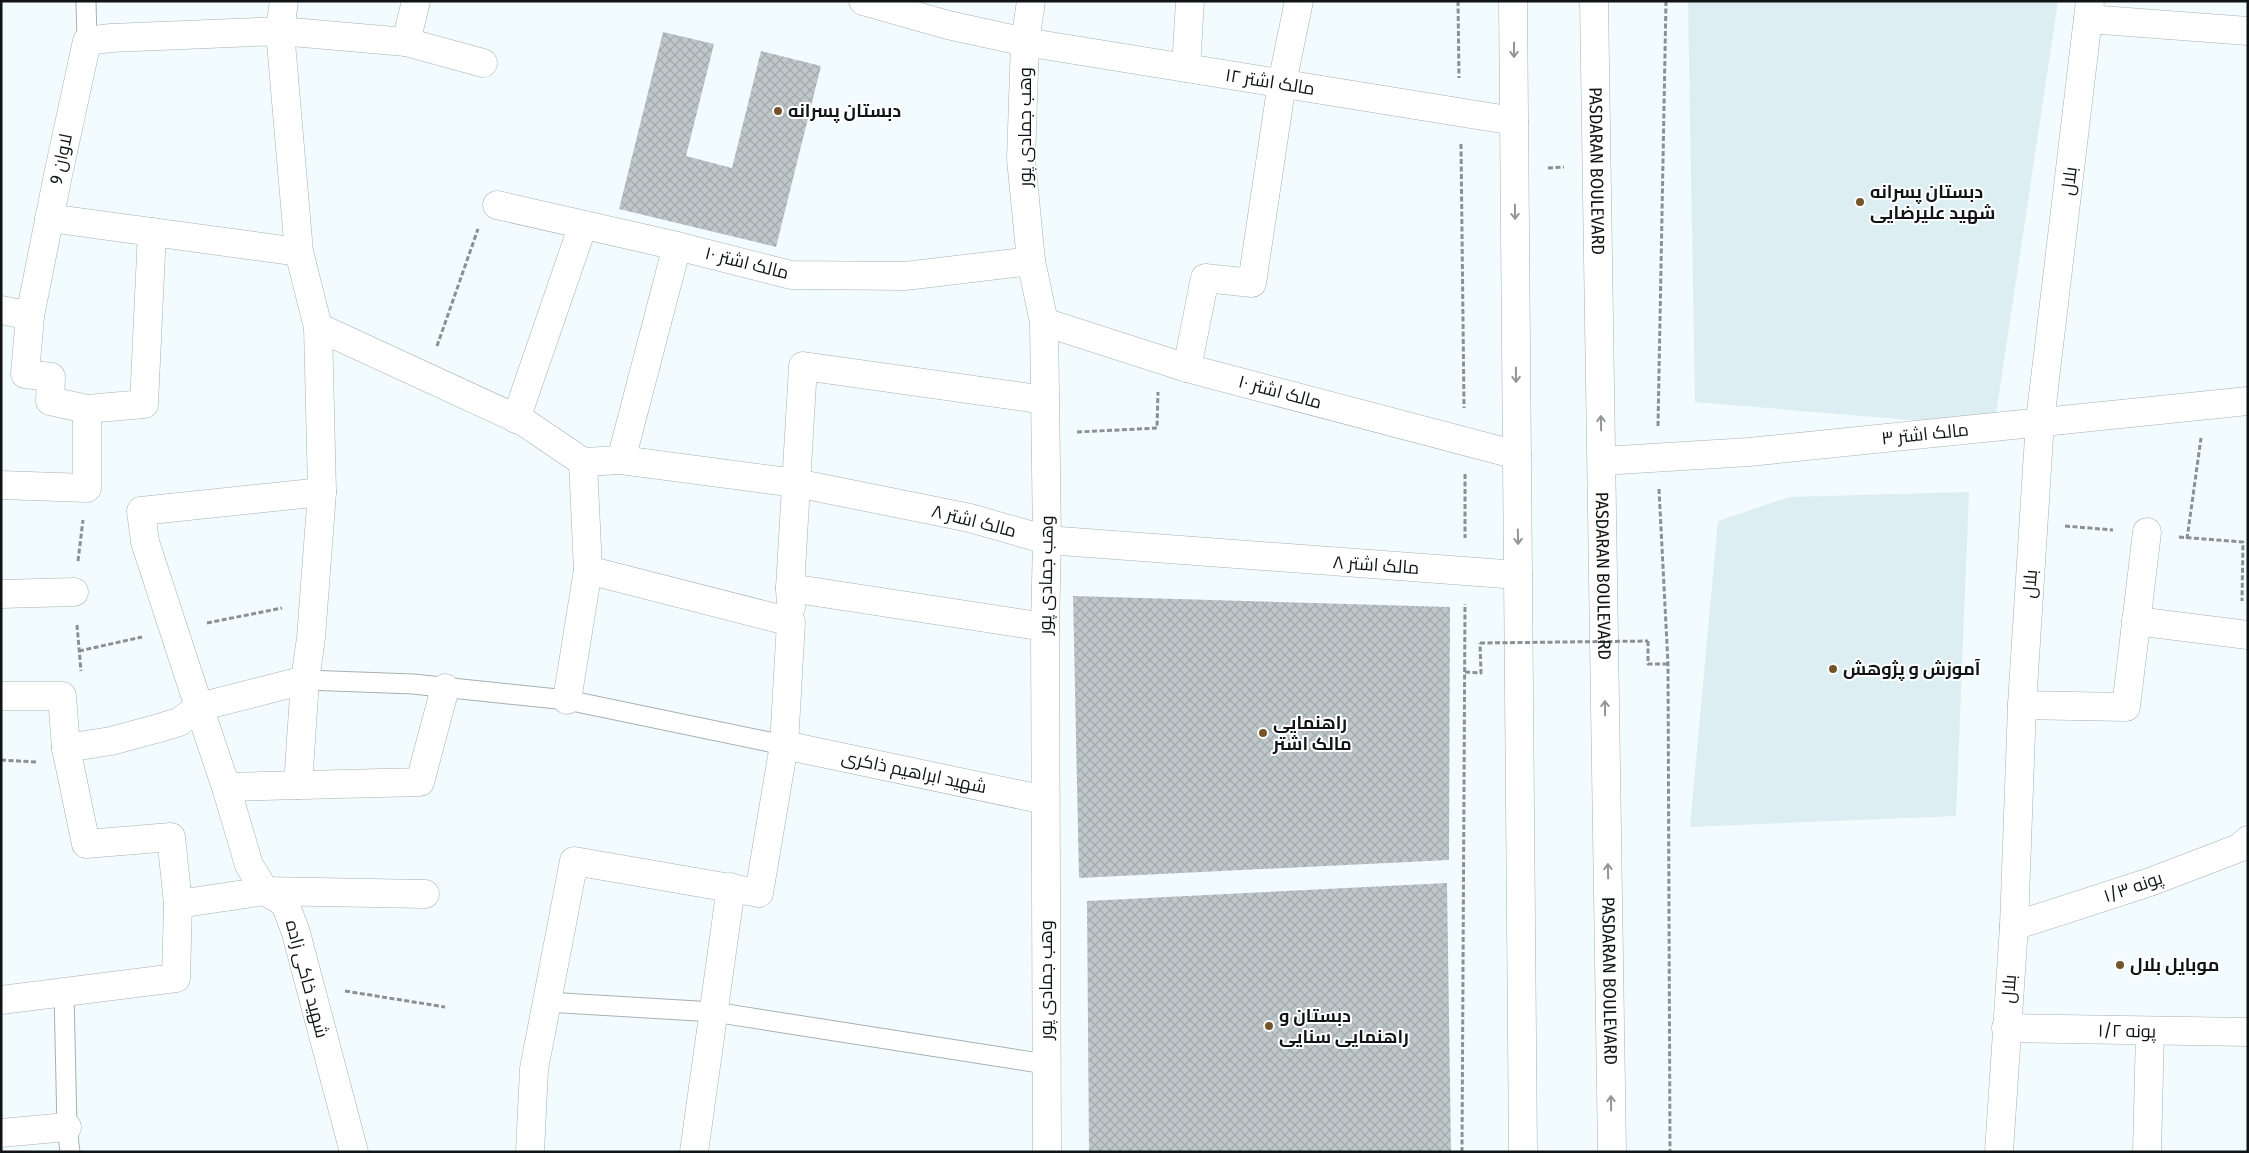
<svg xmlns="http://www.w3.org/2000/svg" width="2249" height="1153" font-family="'Fira Sans Condensed',Cairo,sans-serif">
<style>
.built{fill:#dceef2}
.building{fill:url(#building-cross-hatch)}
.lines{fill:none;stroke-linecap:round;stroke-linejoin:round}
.lane-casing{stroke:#a7b0b2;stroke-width:21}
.street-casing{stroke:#a7b0b2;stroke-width:29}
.secondary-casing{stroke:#a7b0b2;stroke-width:29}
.primary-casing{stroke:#a7b0b2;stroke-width:29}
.path{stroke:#8a9193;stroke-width:3;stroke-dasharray:5 2.5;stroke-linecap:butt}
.lane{stroke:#fff;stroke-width:19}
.street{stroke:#fff;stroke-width:28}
.secondary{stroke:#fff;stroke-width:28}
.primary{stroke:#fff;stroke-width:28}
.path-bridge{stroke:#8a9193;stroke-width:3;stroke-dasharray:5 2.5;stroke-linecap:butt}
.oneway{stroke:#949596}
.poi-dot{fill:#74552a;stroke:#fff;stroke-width:2}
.labels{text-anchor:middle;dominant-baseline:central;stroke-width:4;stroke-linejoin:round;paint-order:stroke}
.street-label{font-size:18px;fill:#111415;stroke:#fff}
.poi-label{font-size:18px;font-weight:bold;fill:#111415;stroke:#fff;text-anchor:start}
</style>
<defs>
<pattern id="building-cross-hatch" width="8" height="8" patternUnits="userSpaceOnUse" patternTransform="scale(1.25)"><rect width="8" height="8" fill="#bec7c9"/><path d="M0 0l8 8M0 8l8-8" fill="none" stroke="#a2aaac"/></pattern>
</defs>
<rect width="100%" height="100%" fill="#f2fbfe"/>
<!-- built -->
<g class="built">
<path d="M1688,1H2058L1994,427L1695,402Z"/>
<path d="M1969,492L1956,816L1690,827L1718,521L1789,497Z"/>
</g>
<!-- building -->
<g class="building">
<path d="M663,32L714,44L686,156L732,168L761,51L821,66L776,247L619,209Z"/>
<path d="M1073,596L1450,607L1449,860L1079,878Z"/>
<path d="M1447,883L1451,1152H1089L1087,901Z"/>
</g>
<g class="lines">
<defs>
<g id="lane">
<path d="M86,1L87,41"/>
<path d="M305,680L413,684L567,700L784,745"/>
<path d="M64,993L67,1127L70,1152"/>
<path d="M546,1002L714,1012L1046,1064"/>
</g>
<g id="street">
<path d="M863,1L948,25L1025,42L1514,121"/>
<path d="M2088,19L2248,31"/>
<path d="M280,31L284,1"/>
<path d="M406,42L483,63"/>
<path d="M1186,68L1190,1"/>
<path d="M497,205L677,246L791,275L905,276L1031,261"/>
<path d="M49,218L299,252"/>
<path d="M30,316L25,374L51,377L50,401L87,409"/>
<path d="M1044,322L1187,368L1517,455"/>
<path d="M318,327L524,422L583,462"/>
<path d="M1187,368L1205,278L1252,283L1282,83L1299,1"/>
<path d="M516,419L583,225"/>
<path d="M621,460L677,246"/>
<path d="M1602,461L1749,452L2248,401"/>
<path d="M583,462L621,460L796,483L970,518L1047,540L1518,575"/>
<path d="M1,485L87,488V409L144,404L152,232"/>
<path d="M790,588L803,366L1045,400"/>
<path d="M1,594L74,592"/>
<path d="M791,607L790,588L1045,627"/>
<path d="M2136,621L2248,635"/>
<path d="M1,696H62L66,748L86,844L171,837L178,904L176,978L1,1000"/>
<path d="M567,700L588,570"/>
<path d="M2022,705L2126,707L2147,532"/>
<path d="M784,745L1045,800"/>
<path d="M66,748L111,741L159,728L179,722L199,707L145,542L141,511L322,492"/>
<path d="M298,785L305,680"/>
<path d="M226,787L420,782L445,688"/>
<path d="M178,904L265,891L425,894"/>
<path d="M2014,926L2150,882L2239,848L2248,840"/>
<path d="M2006,1028L2248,1032"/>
<path d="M1,1133L67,1127"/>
<path d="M530,1152L534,1069L574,861L759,893L784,745L791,622L588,570L583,462"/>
<path d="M694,1152L731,887"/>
<path d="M2147,1152L2150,1031"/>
</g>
<g id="secondary">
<path d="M1031,1L1025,42L1021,159L1031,261L1044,322L1047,540L1045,627L1047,1152"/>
<path d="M280,31L406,42L416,1"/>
<path d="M1,310L30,316L58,175L87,41L111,38L280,31L299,252L318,327L322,492L311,638L305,680L199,707L226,787L249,865L265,891L285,903L296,933L354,1152"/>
<path d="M1999,1152L2014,926L2022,705L2040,421L2090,1"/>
</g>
<g id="primary">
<path d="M1513,1L1523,1152"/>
<path id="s1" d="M1594,1L1612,1152"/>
</g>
</defs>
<!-- lane casing -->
<use href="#lane" class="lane-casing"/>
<!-- street casing -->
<use href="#street" class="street-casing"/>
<!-- secondary casing -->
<use href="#secondary" class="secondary-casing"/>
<!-- primary casing -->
<use href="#primary" class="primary-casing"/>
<!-- path -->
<g class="path">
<path d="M1458,1L1459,78"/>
<path d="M1461,144L1464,408"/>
<path d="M1548,168L1564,167"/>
<path d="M437,346L478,229"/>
<path d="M1658,426L1666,1"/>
<path d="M1077,432L1157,428L1158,392"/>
<path d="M1465,474V538"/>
<path d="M1659,489L1668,664L1670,1152"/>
<path d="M2065,526L2113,530"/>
<path d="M2179,537L2243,542L2242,601"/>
<path d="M2187,539L2201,438"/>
<path d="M78,561L83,520"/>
<path d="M207,623L282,608"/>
<path d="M77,625L81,671"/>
<path d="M1648,641V664H1668"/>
<path d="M79,651L142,637"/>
<path d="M1465,672L1481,673L1480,643"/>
<path d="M1,760L36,762"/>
<path d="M345,991L445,1007"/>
<path d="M1462,1152L1465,604"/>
</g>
<!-- lane -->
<use href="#lane" class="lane"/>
<!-- street -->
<use href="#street" class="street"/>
<!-- secondary -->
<use href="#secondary" class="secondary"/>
<!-- primary -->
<use href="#primary" class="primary"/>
<!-- path-bridge -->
<path class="path-bridge" d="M1480,643L1648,641"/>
</g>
<!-- one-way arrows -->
<defs><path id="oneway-shaft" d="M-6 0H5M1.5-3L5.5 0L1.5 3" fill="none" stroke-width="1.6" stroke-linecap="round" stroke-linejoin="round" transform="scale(1.25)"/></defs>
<g class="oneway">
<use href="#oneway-shaft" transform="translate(1514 50) rotate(90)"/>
<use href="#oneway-shaft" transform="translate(1515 212) rotate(89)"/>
<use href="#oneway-shaft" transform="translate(1516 375) rotate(89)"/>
<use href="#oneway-shaft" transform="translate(1601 423) rotate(-91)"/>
<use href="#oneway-shaft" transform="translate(1518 537) rotate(89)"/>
<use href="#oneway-shaft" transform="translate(1605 708) rotate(-91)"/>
<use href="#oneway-shaft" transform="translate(1608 871) rotate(-91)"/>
<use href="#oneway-shaft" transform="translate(1611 1103) rotate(-91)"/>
</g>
<!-- markers -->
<g class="poi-dot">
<circle cx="778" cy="111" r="5"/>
<circle cx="1860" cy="202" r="5"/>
<circle cx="1833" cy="669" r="5"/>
<circle cx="1263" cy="733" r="5"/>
<circle cx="2120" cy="965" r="5"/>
<circle cx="1269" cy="1026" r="5"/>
</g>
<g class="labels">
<!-- street labels -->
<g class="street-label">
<text transform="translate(1270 82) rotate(9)">مالک اشتر ۱۲</text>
<text transform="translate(1025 127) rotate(-90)">وهب جمادی پور</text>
<text transform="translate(61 159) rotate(-78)">لاوان 9</text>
<text stroke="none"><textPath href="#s1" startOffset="170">PASDARAN BOULEVARD</textPath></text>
<text transform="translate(2069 181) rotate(-83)">بلال</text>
<text transform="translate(747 263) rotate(14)">مالک اشتر ۱۰</text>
<text transform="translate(1280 392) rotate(15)">مالک اشتر ۱۰</text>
<text transform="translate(1925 434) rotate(-6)">مالک اشتر ۳</text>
<text transform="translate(974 521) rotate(14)">مالک اشتر ۸</text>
<text transform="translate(1376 565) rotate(4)">مالک اشتر ۸</text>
<text transform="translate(1046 575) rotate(-89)">وهب جمادی پور</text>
<text stroke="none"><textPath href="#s1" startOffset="575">PASDARAN BOULEVARD</textPath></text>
<text transform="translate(2030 584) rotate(-86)">بلال</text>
<text transform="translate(914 772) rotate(12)">شهید ابراهیم ذاکری</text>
<text transform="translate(2133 887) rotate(-19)">پونه ۱/۳</text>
<text transform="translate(307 979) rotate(75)">شهید خاکی زاده</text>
<text transform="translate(1046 980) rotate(-90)">وهب جمادی پور</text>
<text stroke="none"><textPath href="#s1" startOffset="980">PASDARAN BOULEVARD</textPath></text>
<text transform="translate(2009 989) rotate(-86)">بلال</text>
<text transform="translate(2127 1031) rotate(1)">پونه ۱/۲</text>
</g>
<!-- poi labels -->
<g class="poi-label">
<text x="788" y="111">دبستان پسرانه</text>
<text x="1870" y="192">دبستان پسرانه<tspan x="1870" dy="21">شهید علیرضایی</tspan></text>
<text x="1843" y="669">آموزش و پژوهش</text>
<text x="1273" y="723">راهنمایی<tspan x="1273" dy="21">مالک اشتر</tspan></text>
<text x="2130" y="965">موبایل بلال</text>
<text x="1279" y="1016">دبستان و<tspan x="1279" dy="21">راهنمایی سنایی</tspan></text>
</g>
</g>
<!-- border -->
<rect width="2249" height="1153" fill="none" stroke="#111415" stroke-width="5"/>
</svg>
